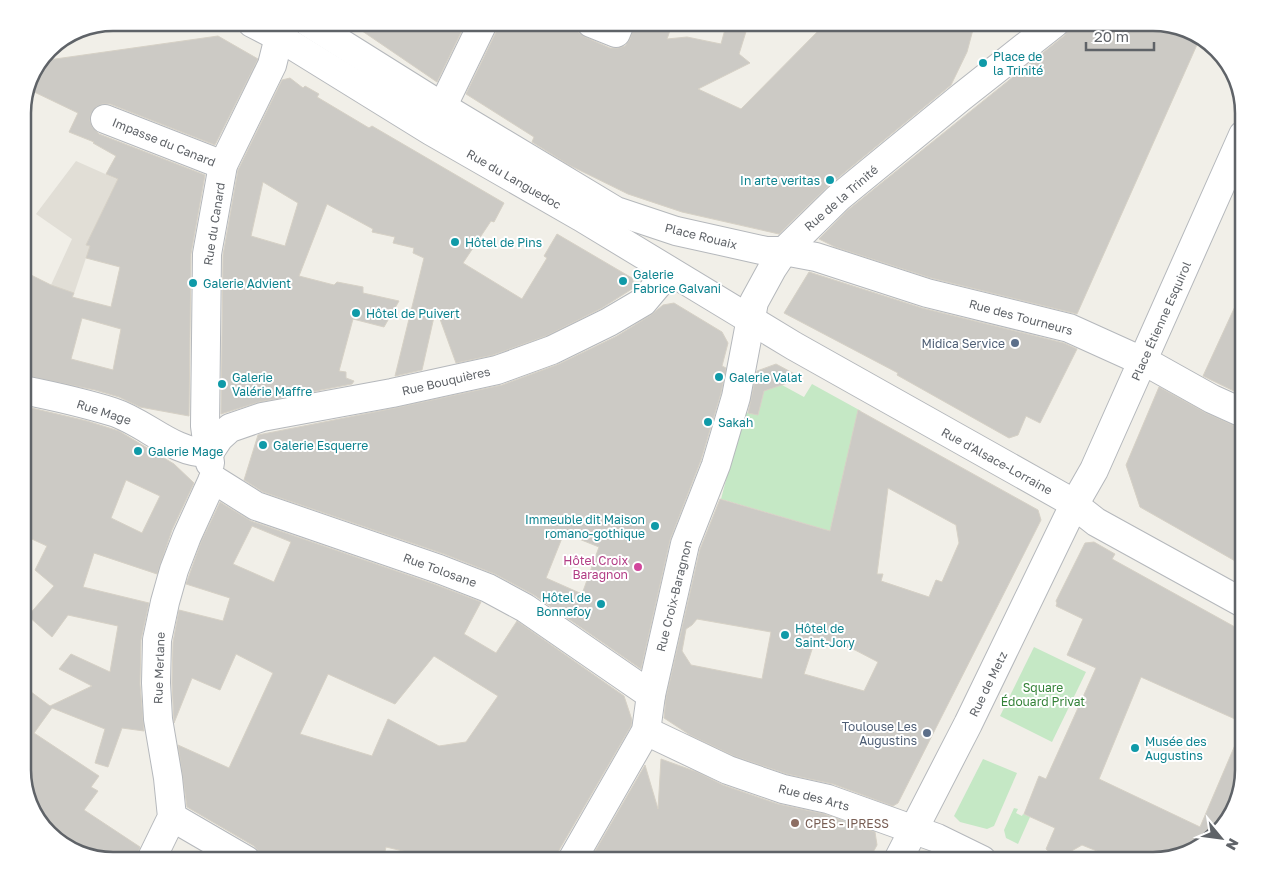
<svg xmlns="http://www.w3.org/2000/svg" width="1266" height="883" font-family="'Golos Text',sans-serif">
<style>
.education{fill:#e1ded6}
.green{fill:#c5e8c5}
.building{fill:#cccac5;stroke:#d6d1c6;fill-rule:evenodd}
.lines{fill:none;stroke-linecap:round;stroke-linejoin:round}
.minor-casing{stroke:#b5b8bc;stroke-width:30}
.minor{stroke:#fff;stroke-width:28}
.culture-dot{fill:#0f9aa8;stroke:#fff;stroke-width:2}
.service-dot{fill:#5c6f8a;stroke:#fff;stroke-width:2}
.hotel-dot{fill:#d1479c;stroke:#fff;stroke-width:2}
.education-dot{fill:#8d6e63;stroke:#fff;stroke-width:2}
.labels{text-anchor:middle;dominant-baseline:central;stroke-width:4;stroke-linejoin:round;paint-order:stroke}
.culture-label{font-size:12px;fill:#0d838f;stroke:#fff;text-anchor:start}
.street-label{font-size:12px;fill:#5f6368;stroke:#fff}
.service-label{font-size:12px;fill:#4e5e75;stroke:#fff;text-anchor:end}
.hotel-label{font-size:12px;fill:#b23c85;stroke:#fff;text-anchor:end}
.park-label{font-size:12px;fill:#348238;stroke:#fff}
.education-label{font-size:12px;fill:#785e54;stroke:#fff;text-anchor:start}
.rim{fill:none;stroke:#5f6368;stroke-width:2.5}
</style>
<rect width="100%" height="100%" fill="#f1efe8"/>
<!-- education -->
<path class="education" d="M76,161L121,181L110,195L86,245L90,246L54,354L49,384L23,379V365L51,285L72,239L36,214Z"/>
<!-- green -->
<g class="green">
<path d="M812,384L861,411L858,414L830,531L721,499L744,412L758,415L764,391L782,385L804,397Z"/>
<path d="M1034,647L1086,672L1052,742L1000,716Z"/>
<path d="M983,759L1017,773L994,826L987,829L960,822L954,816Z"/>
<path d="M1014,808L1018,809L1016,813L1022,816L1023,814L1030,817L1018,844L1006,838L1004,830Z"/>
</g>
<!-- building -->
<g class="building">
<path d="M349,22H466L437,82Z"/>
<path d="M499,22H576L578,32L585,37L610,48H618L625,46L630,39L635,22H673L667,39L687,37L721,44L727,22H749L739,54L750,63L698,89L741,109L827,22H975L967,52L951,85L828,186L779,234L682,212L628,194L569,165L532,142L534,137L466,94L497,30Z"/>
<path d="M1074,22H1153L1200,38L1077,314L931,278L835,247L819,239L848,210L1065,35L1070,26Z"/>
<path d="M218,36L258,59L215,145L110,104H102L96,107L91,113L90,121L93,128L99,134L205,175L191,254L189,416L140,407L119,397L95,390L23,375V271L51,285L74,293L72,297L111,307L120,267L86,258L90,246L86,245L118,179L106,174L116,156L93,143L94,142L69,132L78,113L28,89L32,73L41,61ZM82,318L121,329L113,370L71,359Z"/>
<path d="M290,78L303,88L305,86L319,94L317,97L369,128L372,126L504,203L494,222L491,221L463,263L522,299L547,258L544,256L557,234L632,278L635,287L602,308L546,336L493,355L456,363L436,308L422,370L395,376L424,258L413,253L414,248L393,243L395,237L372,232L373,229L327,204L299,276L334,285L337,282L363,287V293L399,301L384,327L353,319L339,371L346,372V378L354,381L352,384L259,402L221,414L223,255L238,170L282,80ZM263,182L298,203L285,246L251,236Z"/>
<path d="M809,272L922,308L1064,343L1077,349L1040,423L1026,416L1018,435L1009,438L897,375L898,373L784,313Z"/>
<path d="M1244,287V396L1203,376Z"/>
<path d="M674,303L722,332L728,343L722,366L726,368L721,393L701,460L670,540L641,669L534,595L495,574L444,554L263,492L244,480L258,435L395,408L502,385L559,364L617,336L651,315L663,305ZM564,533L599,547L582,594L546,578Z"/>
<path d="M776,364L802,378L764,391L758,415L748,413L757,371Z"/>
<path d="M1159,387L1206,413L1237,427L1244,428V566L1140,507L1126,465Z"/>
<path d="M23,406L87,421L119,431L174,464L194,483L172,530L157,574L94,553L83,587L149,603L141,640L140,684L144,731L122,728L108,767L95,763L105,729L52,708L34,733L99,776L91,787L98,791L84,810L140,847L135,860H113L58,842L32,810L23,775V686L50,706L92,686L59,669L71,654L110,672L118,626L68,615L52,637L28,616L54,586L35,570L47,546L23,535ZM126,480L160,496L142,533L111,518Z"/>
<path d="M858,410L1038,510L1041,520L898,803L893,806L833,784L787,774L734,756L690,735L664,718L666,698L700,549L720,499L830,531ZM888,488L956,525L959,543L942,582L936,580L929,597L881,581L883,574H877ZM697,619L771,632L762,679L691,665L682,651L686,629L692,625ZM816,637L855,650L878,662L864,691L804,674Z"/>
<path d="M220,502L251,521L434,584L481,602L464,634L496,653L517,621L624,696L632,720L631,726L558,852L556,860H441L386,847L383,860H262L260,853L254,846L187,807L178,745L229,768L273,673L236,654L220,690L192,678L174,723L172,683L173,642L179,610L223,621L230,598L186,584L201,542ZM252,526L291,542L274,582L233,564ZM434,656L498,696L466,742L439,746L388,719L372,756L300,734L328,674L395,704Z"/>
<path d="M1094,542L1115,554L1112,559L1244,632V723L1141,677L1099,779L1200,827L1244,724V770L1225,825L1193,851L1153,860H1119L1082,845L1068,853L1055,857L1046,849L1055,828L1024,814L1039,776L1046,779L1096,668L1067,655L1083,619L1056,606L1057,603L1056,601L1085,543Z"/>
<path d="M661,759L697,772L723,785L778,804L824,814L875,832L877,845L869,860H590L645,765L658,809Z"/>
</g>
<g class="lines">
<defs>
<g id="minor">
<path d="M252,23L279,37L431,131L581,217L794,346L1068,500L1096,522L1243,603"/>
<path d="M309,23L443,107L616,211L676,231L766,251H784L816,257L927,293L1069,328L1153,366L1212,399L1243,413"/>
<path d="M591,23L616,33L620,23"/>
<path d="M105,119L223,165"/>
<path d="M435,122L483,23"/>
<path d="M23,390C53,396 84,403 113,412C147,423 172,453 209,453"/>
<path d="M209,453L219,438L230,428L262,417L392,393L497,370L552,350L609,322L643,302L669,271"/>
<path d="M210,463L205,426L207,254L223,165L272,65L279,37L286,23"/>
<path d="M213,479L256,506L439,569L488,588L525,608L651,695"/>
<path d="M646,731L728,770L783,789L828,799L937,838L982,860"/>
<path d="M172,817L246,860"/>
<path d="M151,860L172,817L168,778L158,719L156,683L157,640L165,602L174,570L187,536L213,479"/>
<path d="M572,860L646,731L651,695L685,544L716,465L736,397L754,302L772,269L784,251L838,198L960,98L1055,23"/>
<path d="M898,860L968,724L1074,505L1094,470L1243,135"/>
</g>
</defs>
<!-- minor casing -->
<use href="#minor" class="minor-casing"/>
<!-- minor -->
<use href="#minor" class="minor"/>
</g>
<!-- markers -->
<g class="culture-dot">
<circle cx="983" cy="63" r="5"/>
<circle cx="830" cy="180" r="5"/>
<circle cx="455" cy="242" r="5"/>
<circle cx="623" cy="281" r="5"/>
<circle cx="193" cy="283" r="5"/>
<circle cx="356" cy="313" r="5"/>
<circle cx="719" cy="377" r="5"/>
<circle cx="222" cy="384" r="5"/>
<circle cx="708" cy="422" r="5"/>
<circle cx="263" cy="445" r="5"/>
<circle cx="138" cy="451" r="5"/>
<circle cx="655" cy="526" r="5"/>
<circle cx="601" cy="604" r="5"/>
<circle cx="785" cy="635" r="5"/>
<circle cx="1135" cy="748" r="5"/>
</g>
<g class="service-dot">
<circle cx="1015" cy="343" r="5"/>
<circle cx="927" cy="733" r="5"/>
</g>
<circle class="hotel-dot" cx="638" cy="567" r="5"/>
<circle class="education-dot" cx="795" cy="823" r="5"/>
<g class="labels">
<!-- culture labels -->
<g class="culture-label">
<text x="993" y="56">Place de<tspan x="993" dy="14">la Trinité</tspan></text>
<text x="820" y="180" text-anchor="end">In arte veritas</text>
<text x="465" y="242">Hôtel de Pins</text>
<text x="633" y="274">Galerie<tspan x="633" dy="14">Fabrice Galvani</tspan></text>
<text x="203" y="283">Galerie Advient</text>
<text x="366" y="313">Hôtel de Puivert</text>
<text x="232" y="377">Galerie<tspan x="232" dy="14">Valérie Maffre</tspan></text>
<text x="729" y="377">Galerie Valat</text>
<text x="718" y="422">Sakah</text>
<text x="273" y="445">Galerie Esquerre</text>
<text x="148" y="451">Galerie Mage</text>
<text x="645" y="519" text-anchor="end">Immeuble dit Maison<tspan x="645" dy="14">romano-gothique</tspan></text>
<text x="591" y="597" text-anchor="end">Hôtel de<tspan x="591" dy="14">Bonnefoy</tspan></text>
<text x="795" y="628">Hôtel de<tspan x="795" dy="14">Saint-Jory</tspan></text>
<text x="1145" y="741">Musée des<tspan x="1145" dy="14">Augustins</tspan></text>
</g>
<!-- street labels -->
<g class="street-label">
<text transform="translate(164 142) rotate(22)">Impasse du Canard</text>
<text transform="translate(514 179) rotate(30)">Rue du Languedoc</text>
<text transform="translate(841 198) rotate(-41)">Rue de la Trinité</text>
<text transform="translate(214 224) rotate(-81)">Rue du Canard</text>
<text transform="translate(701 236) rotate(14)">Place Rouaix</text>
<text transform="translate(1021 317) rotate(15)">Rue des Tourneurs</text>
<text transform="translate(1161 321) rotate(-66)">Place Étienne Esquirol</text>
<text transform="translate(446 381) rotate(-13)">Rue Bouquières</text>
<text transform="translate(104 412) rotate(18)">Rue Mage</text>
<text transform="translate(997 461) rotate(29)">Rue d'Alsace-Lorraine</text>
<text transform="translate(440 570) rotate(20)">Rue Tolosane</text>
<text transform="translate(674 596) rotate(-76)">Rue Croix-Baragnon</text>
<text transform="translate(159 668) rotate(-88)">Rue Merlane</text>
<text transform="translate(988 684) rotate(-64)">Rue de Metz</text>
<text transform="translate(814 797) rotate(15)">Rue des Arts</text>
</g>
<!-- service labels -->
<g class="service-label">
<text x="1005" y="343">Midica Service</text>
<text x="917" y="726">Toulouse Les<tspan x="917" dy="14">Augustins</tspan></text>
</g>
<!-- hotel labels -->
<g class="hotel-label">
<text x="628" y="560">Hôtel Croix<tspan x="628" dy="14">Baragnon</tspan></text>
</g>
<!-- park labels -->
<g class="park-label">
<text x="1043" y="687">Square<tspan x="1043" dy="14">Édouard Privat</tspan></text>
</g>
<!-- education labels -->
<g class="education-label">
<text x="805" y="823">CPES - IPRESS</text>
</g>
</g>
<!-- crop -->
<path d="M0 0H1266V883H0ZM113 31H1153A82 82 0 0 1 1235 113V770A82 82 0 0 1 1153 852H113A82 82 0 0 1 31 770V113A82 82 0 0 1 113 31Z" fill="#fff" fill-rule="evenodd"/>
<path class="rim" d="M113 31H1153A82 82 0 0 1 1235 113V770A82 82 0 0 1 1153 852H113A82 82 0 0 1 31 770V113A82 82 0 0 1 113 31Z"/>
<!-- north arrow -->
<g transform="translate(1221 838) rotate(119)" stroke="#ffffff" stroke-width="4" paint-order="stroke">
<path d="M0-4L9 19L0 12L-9 19Z" fill="#5f6368"/>
<text y="-8" font-size="14" font-weight="bold" text-anchor="middle" fill="#5f6368">N</text>
</g>
<!-- scale -->
<path d="M1086 42v8h68v-8" fill="none" stroke="#5f6368" stroke-width="2.5"/>
<text x="1094" y="42" font-size="15" fill="#5f6368" stroke="#ffffff" stroke-width="4" paint-order="stroke">20 m</text>
</svg>
